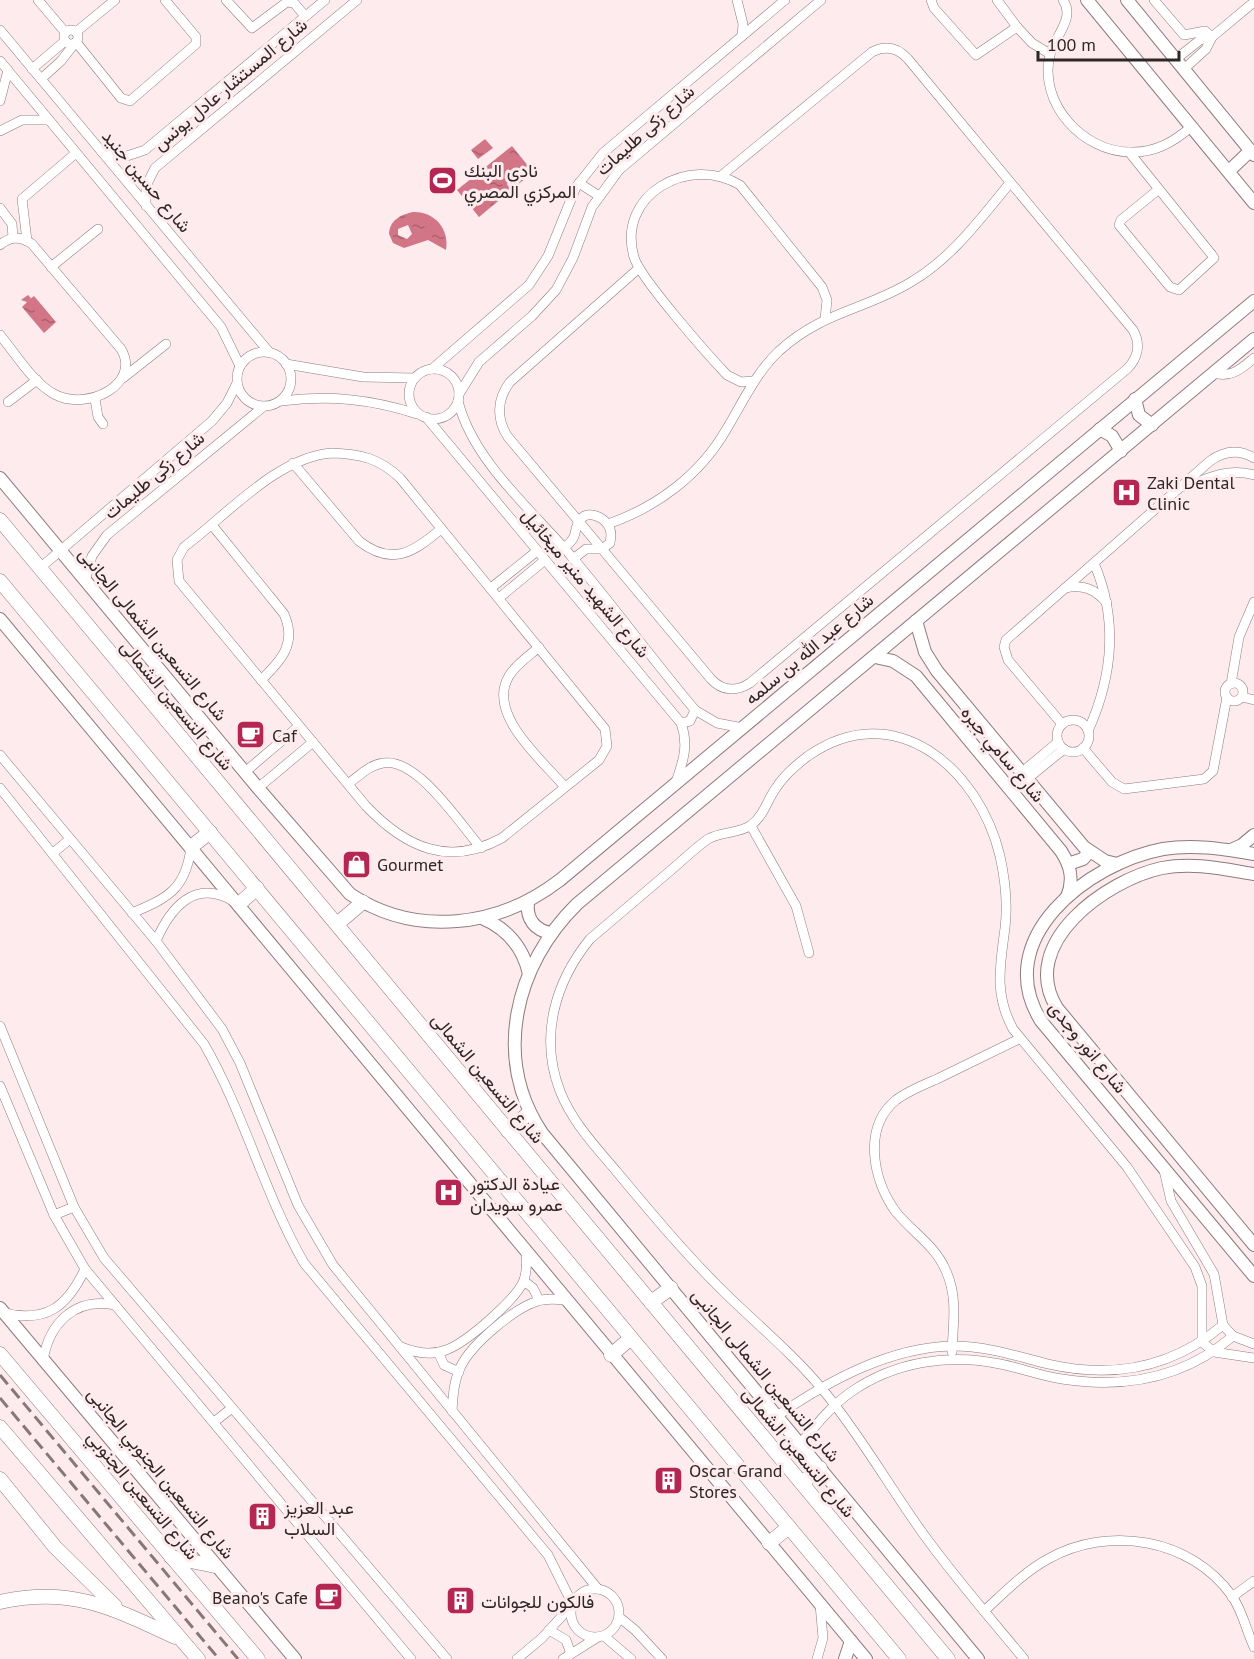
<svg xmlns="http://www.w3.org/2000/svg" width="1254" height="1659" font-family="'PT Sans',Vazirmatn,sans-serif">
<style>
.water{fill:url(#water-ripples);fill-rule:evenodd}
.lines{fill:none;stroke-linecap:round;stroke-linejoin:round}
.street-casing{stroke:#8d7c7e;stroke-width:10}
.secondary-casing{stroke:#8d7c7e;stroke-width:14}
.primary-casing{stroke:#8d7c7e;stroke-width:15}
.street{stroke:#fff;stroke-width:9}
.secondary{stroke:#fff;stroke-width:12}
.primary{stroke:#fff;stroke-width:14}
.rail{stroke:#847879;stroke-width:3;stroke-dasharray:12 6;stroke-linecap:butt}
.labels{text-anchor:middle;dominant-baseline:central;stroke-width:6;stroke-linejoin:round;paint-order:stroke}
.street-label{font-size:18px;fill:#2e2627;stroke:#feebed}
.poi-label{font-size:18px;fill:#2e2627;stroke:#feebed;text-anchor:start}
</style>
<defs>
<pattern id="water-ripples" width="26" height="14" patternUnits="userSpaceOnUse" patternTransform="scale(1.5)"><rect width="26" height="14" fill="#d27586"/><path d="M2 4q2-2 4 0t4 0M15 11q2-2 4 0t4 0" fill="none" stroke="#ab606e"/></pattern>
</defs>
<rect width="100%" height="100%" fill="#feebed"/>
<!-- water -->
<g class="water">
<path d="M485,139L493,148L478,159L471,150Z"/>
<path d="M512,146L533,172L479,217L457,190Z"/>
<path d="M413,212C434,211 450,229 446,250L428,240L404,248L393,243L389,234C390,220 400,215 413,212ZM408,225L412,234L407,239L398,235V229Z"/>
<path d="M28,295L31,298L29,300L34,296L56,322L44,333L22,307L27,302L21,300Z"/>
</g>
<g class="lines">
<defs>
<g id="street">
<path d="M38,0L65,32"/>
<path d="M226,0L252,28L287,2L294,3L305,16"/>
<path d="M737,0L743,24L742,36"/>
<path d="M931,0L934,8L976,55L1017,27L997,0"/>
<path d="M1063,0C1076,18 1054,37 1050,55C1038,103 1083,152 1130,152C1155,153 1174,142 1192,126"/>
<path d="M1154,0L1184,35L1205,31L1212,37"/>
<path d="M1017,27L1032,43L1050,54"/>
<circle cx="71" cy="37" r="7"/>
<path d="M0,30L269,352"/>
<path d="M76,32L115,0"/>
<path d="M76,42L121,98L130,101L196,44V37L165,0"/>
<path d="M1176,59L1200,40L1212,37L1254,2"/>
<path d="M0,61L221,327L240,366"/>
<path d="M32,69L65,41"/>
<path d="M1184,69L1206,49L1212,37"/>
<path d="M41,79L61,61L75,43"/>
<path d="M0,101L8,70"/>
<path d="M0,131L22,120H49"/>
<path d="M101,151L127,156L145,150L325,0"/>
<path d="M1129,152L1212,255L1214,258L1179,290L1170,287L1119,225L1121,220L1159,189"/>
<path d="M579,183L599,196"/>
<path d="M146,206V186L155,168L357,0"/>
<path d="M0,208L12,224L13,238"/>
<path d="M27,241L22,199L76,153"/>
<path d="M0,245C10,236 21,236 32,244L121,349C142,384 87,412 54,394C32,382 16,354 0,335"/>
<path d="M51,267L98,229"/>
<path d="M638,269L510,382C497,399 496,419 508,437L711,679C722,691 736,692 750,683L1127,369C1138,358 1141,344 1133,330L908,59C898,48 886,45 872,52L721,176"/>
<circle cx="264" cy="379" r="27"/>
<path d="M286,364L363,377L415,378"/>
<path d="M432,369L529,285L548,256L576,187L603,153L785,0"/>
<circle cx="434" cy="394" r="25"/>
<path d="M1213,373C1232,378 1241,369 1254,358"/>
<path d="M123,378L166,344"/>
<path d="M753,381L741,382L727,375C709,356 639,277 634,257C616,195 689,154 740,185L822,287L827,300L825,319"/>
<path d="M459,394L479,362L532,316L556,290L573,258L592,207L619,170L821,0"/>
<path d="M95,399L98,417L103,424"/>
<path d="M281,401C329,395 371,399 417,414"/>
<path d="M458,401C473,461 532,510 572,557C614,607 653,660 695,710L717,723L743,728"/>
<path d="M8,402L37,380"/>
<path d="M426,417L681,723C689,745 683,762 676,782"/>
<path d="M332,453C360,454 379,458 400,478L605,729L607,746L599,760L502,838C449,867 406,848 366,806L179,581L177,560L184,547C227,515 277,457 332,453Z"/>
<path d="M293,463L359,541C392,567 414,552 441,529"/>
<path d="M1186,487C1209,477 1228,468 1254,475"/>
<path d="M608,524C657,507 700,475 726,430C743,402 755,374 779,351C823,311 865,310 911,282C952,258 980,219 1010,183"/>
<path d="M212,525L284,614C297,643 282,660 261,680"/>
<path d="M563,548C580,537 572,531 580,520C587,510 602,516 608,525C612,531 611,537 610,543L602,549H586L573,559"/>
<path d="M40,568L212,421L227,403L237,383"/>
<path d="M85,581L92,556L107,535L263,407"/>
<path d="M491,588L537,551"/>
<path d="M1065,588C1083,584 1095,589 1107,603"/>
<path d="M499,598L545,560"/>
<path d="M539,647C529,656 516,664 509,676C486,714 542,760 565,787"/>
<circle cx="1234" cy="692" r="9"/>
<path d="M1231,684L1239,637L1254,602"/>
<path d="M1242,697L1254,700"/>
<circle cx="1073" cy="736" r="16"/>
<path d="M681,723L690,721L695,710"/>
<path d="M1062,724L1008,660L1004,647L1006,640L1210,461C1224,451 1239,449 1254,458"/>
<path d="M1088,731C1113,676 1118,619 1094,563"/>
<path d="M1083,748L1112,782L1124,789L1204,779L1213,771L1227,697"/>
<path d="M0,755L156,941L222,1029L240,1063L298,1205L333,1265L598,1589"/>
<path d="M245,772L299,726"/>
<path d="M1021,773L1058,742"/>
<path d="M1027,779L1064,749"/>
<path d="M348,784C359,776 369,765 383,763C417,757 460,824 481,848"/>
<path d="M0,788L204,1044C244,1113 264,1193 304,1263L548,1555L572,1603"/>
<path d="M258,788L313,742"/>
<path d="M751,826L796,906L809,953"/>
<path d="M53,853L70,839"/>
<path d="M132,913C168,898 186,889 191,847"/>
<path d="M156,941C170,909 194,878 233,901"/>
<path d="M0,1026L74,1207L104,1258L447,1659"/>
<path d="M0,1086L54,1215L85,1269L411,1659"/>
<path d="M1163,1166L1171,1201L1214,1274L1223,1325L1233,1336L1254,1344"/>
<path d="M54,1215L74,1207"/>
<path d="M524,1281L533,1288L539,1300"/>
<path d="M4,1313C46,1323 67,1307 85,1269"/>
<path d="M401,1347C416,1353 431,1356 446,1350C466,1343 517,1299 524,1280C527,1271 527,1262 526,1252"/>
<path d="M438,1352L444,1365L459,1372"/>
<path d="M952,1352C953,1324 958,1297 946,1271C936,1246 912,1232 896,1212C873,1181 862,1128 896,1100C908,1091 923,1085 937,1079C964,1066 992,1052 1019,1039"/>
<path d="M43,1361C49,1323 75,1297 115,1305"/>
<path d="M452,1411C453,1395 454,1380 461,1366C472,1344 514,1308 538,1301C547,1298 556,1299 565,1300"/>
<path d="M777,1416C828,1381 890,1347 953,1346C987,1346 1016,1356 1048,1364C1113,1379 1172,1368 1223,1325"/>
<path d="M214,1422L232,1408"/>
<path d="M800,1444C816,1425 831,1406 851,1392C894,1362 949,1353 1000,1364C1021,1368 1041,1376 1062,1379C1126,1389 1184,1378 1233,1336"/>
<circle cx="595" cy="1613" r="24"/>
<path d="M1232,1597L1254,1581"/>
<path d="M984,1611C1004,1593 1024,1572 1048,1559C1108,1525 1191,1538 1232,1596C1243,1612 1246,1630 1254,1647"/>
<path d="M619,1617L635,1630L662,1659"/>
<path d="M549,1630L566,1640L571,1654"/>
<path d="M604,1636L631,1659"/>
<path d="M517,1659L542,1638L572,1605"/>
<path d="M563,1659L598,1637"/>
<path d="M817,1659L823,1638L820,1604"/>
<path d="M1024,1659C991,1619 957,1580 927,1539C891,1490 862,1437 823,1390C794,1355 759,1326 726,1294C687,1256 652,1214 617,1172C596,1147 572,1122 560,1091C539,1037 555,982 590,939C617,916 643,894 670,871C682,861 695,848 708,839C722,831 739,834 751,825C764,816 767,800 776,788C784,775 796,765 808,756C895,695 979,769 1000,856C1005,879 1008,904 1005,928C1000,966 994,994 1013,1029L1127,1167L1195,1267L1202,1286V1342L1214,1352L1254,1358"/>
</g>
<g id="secondary">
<path d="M1087,0L1254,203"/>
<path d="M1127,0L1254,155"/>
<path d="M1229,171L1250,151"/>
<path d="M1135,399L1139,415L1152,425"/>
<path d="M1100,429L1112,436L1121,451"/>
<path d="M0,478L258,788L350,894C416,938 499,927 560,880L1254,301"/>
<path d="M0,619L866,1659"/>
<path d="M916,621L925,652L937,671L1084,847L1105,861L1117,864"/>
<path d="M875,657L893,661L916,676L1061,851C1071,866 1074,880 1067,897"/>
<path d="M1231,850L1242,845L1254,835"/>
<path d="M1254,854C1223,849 1194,844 1163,849C1088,863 990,939 1041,1021L1254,1276"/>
<path d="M1068,864L1083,859L1089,852"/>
<path d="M1254,874C1223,869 1193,862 1162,868C1106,880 1017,944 1057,1008L1254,1245"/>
<path d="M528,902C526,919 535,931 552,933"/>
<path d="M482,918C508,929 523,947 529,974"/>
<path d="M0,1308L295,1659"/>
<path d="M845,1659L851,1641"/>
<path d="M978,1659L542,1133C492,1058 515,965 577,904L1254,339"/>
</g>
<g id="primary">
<path d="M0,520L948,1659"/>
<path d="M0,581L899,1659"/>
<path d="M191,847L210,832"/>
<path d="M239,904L257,888"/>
<path d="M337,924L363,902"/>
<path d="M508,1131L529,1113"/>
<path d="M651,1302L671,1288"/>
<path d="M0,1354L258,1659"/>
<path d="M611,1355L631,1338"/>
<path d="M0,1427L198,1659"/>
<path d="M0,1479L55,1547L115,1606"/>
<path d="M802,1483L820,1468"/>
<path d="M769,1543L789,1527"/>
<path d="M171,1557L215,1566"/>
<path d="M0,1602C71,1586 113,1608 175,1637"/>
</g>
</defs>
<!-- street casing -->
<use href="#street" class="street-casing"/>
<!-- secondary casing -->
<use href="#secondary" class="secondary-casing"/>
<!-- primary casing -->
<use href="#primary" class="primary-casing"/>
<!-- street -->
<use href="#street" class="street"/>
<!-- secondary -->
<use href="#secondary" class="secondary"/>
<!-- primary -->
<use href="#primary" class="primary"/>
<!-- rail -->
<g class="rail">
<path d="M0,1375L238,1659"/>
<path d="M0,1398L219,1659"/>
</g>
</g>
<!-- icons -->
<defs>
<symbol id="stadium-square" viewBox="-11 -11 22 22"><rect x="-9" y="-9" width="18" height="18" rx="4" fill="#b62652" stroke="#feebed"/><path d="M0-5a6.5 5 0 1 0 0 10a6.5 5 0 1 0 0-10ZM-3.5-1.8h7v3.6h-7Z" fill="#fff"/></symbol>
<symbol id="hospital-square" viewBox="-11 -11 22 22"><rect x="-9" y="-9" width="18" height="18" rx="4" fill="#b62652" stroke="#feebed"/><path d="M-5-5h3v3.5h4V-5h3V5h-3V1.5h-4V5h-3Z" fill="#fff"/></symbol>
<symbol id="cafe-square" viewBox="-11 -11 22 22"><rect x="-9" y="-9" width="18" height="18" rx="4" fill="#b62652" stroke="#feebed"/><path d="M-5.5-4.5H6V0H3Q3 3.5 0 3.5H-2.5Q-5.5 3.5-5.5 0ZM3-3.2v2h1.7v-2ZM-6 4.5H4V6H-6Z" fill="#fff"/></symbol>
<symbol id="shop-square" viewBox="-11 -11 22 22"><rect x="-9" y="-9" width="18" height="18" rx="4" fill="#b62652" stroke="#feebed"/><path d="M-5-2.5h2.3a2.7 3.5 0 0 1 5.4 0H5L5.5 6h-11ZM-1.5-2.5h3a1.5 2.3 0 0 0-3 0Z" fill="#fff"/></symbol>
<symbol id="building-square" viewBox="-11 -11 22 22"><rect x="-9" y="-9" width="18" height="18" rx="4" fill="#b62652" stroke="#feebed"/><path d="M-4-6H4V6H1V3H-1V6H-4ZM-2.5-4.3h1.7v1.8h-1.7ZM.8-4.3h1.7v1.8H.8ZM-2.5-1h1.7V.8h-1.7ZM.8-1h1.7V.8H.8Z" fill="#fff"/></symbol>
</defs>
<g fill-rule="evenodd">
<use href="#stadium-square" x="426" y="164" width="33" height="33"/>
<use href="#hospital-square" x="1110" y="476" width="33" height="33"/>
<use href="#cafe-square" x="234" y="718" width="33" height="33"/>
<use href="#shop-square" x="340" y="848" width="33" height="33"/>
<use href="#hospital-square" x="432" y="1176" width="33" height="33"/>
<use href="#building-square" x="652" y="1464" width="33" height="33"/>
<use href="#building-square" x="246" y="1500" width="33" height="33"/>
<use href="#cafe-square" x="312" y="1580" width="33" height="33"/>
<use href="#building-square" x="444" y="1584" width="33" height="33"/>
</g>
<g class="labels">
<!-- street labels -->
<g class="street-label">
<text transform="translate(230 84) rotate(-40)">شارع المستشار عادل يونس</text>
<text transform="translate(645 130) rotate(-42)">شارع زكى طليمات</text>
<text transform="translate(147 181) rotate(50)">شارع حسين جنيد</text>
<text transform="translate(154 475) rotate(-40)">شارع زكى طليمات</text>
<text transform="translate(586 583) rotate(50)">شارع الشهيد منير ميخائيل</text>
<text transform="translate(153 634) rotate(50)">شارع التسعين الشمالى الجانبى</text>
<text transform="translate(809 649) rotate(-40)">شارع عبد الله بن سلمه</text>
<text transform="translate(177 705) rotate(50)">شارع التسعين الشمالى</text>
<text transform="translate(1003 754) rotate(50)">شارع سامي جبره</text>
<text transform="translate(1088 1047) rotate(51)">شارع انور وجدى</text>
<text transform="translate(488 1078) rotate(50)">شارع التسعين الشمالى</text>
<text transform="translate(766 1375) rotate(50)">شارع التسعين الشمالى الجانبى</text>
<text transform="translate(799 1452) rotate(50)">شارع التسعين الشمالى</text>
<text transform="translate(161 1473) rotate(50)">شارع التسعين الجنوبي الجانبى</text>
<text transform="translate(143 1495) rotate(50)">شارع التسعين الجنوبي</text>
</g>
<!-- poi labels -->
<g class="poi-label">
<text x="464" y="170">نادي البنك<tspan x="464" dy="21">المركزي المصري</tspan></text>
<text x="1147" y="482">Zaki Dental<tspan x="1147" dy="21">Clinic</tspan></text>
<text x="272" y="735">Caf</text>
<text x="377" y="864">Gourmet</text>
<text x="470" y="1183">عيادة الدكتور<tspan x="470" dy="21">عمرو سويدان</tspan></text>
<text x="689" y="1470">Oscar Grand<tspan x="689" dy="21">Stores</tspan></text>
<text x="284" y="1507">عبد العزيز<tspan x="284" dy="21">السلاب</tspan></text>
<text x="308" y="1597" text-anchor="end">Beano's Cafe</text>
<text x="481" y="1601">فالكون للجوانات</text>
</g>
</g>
<!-- scale -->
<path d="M1038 51v9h141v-9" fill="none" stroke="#2e2627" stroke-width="3"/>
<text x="1047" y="51" font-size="18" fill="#2e2627" stroke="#feebed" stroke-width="4.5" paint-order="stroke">100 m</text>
</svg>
